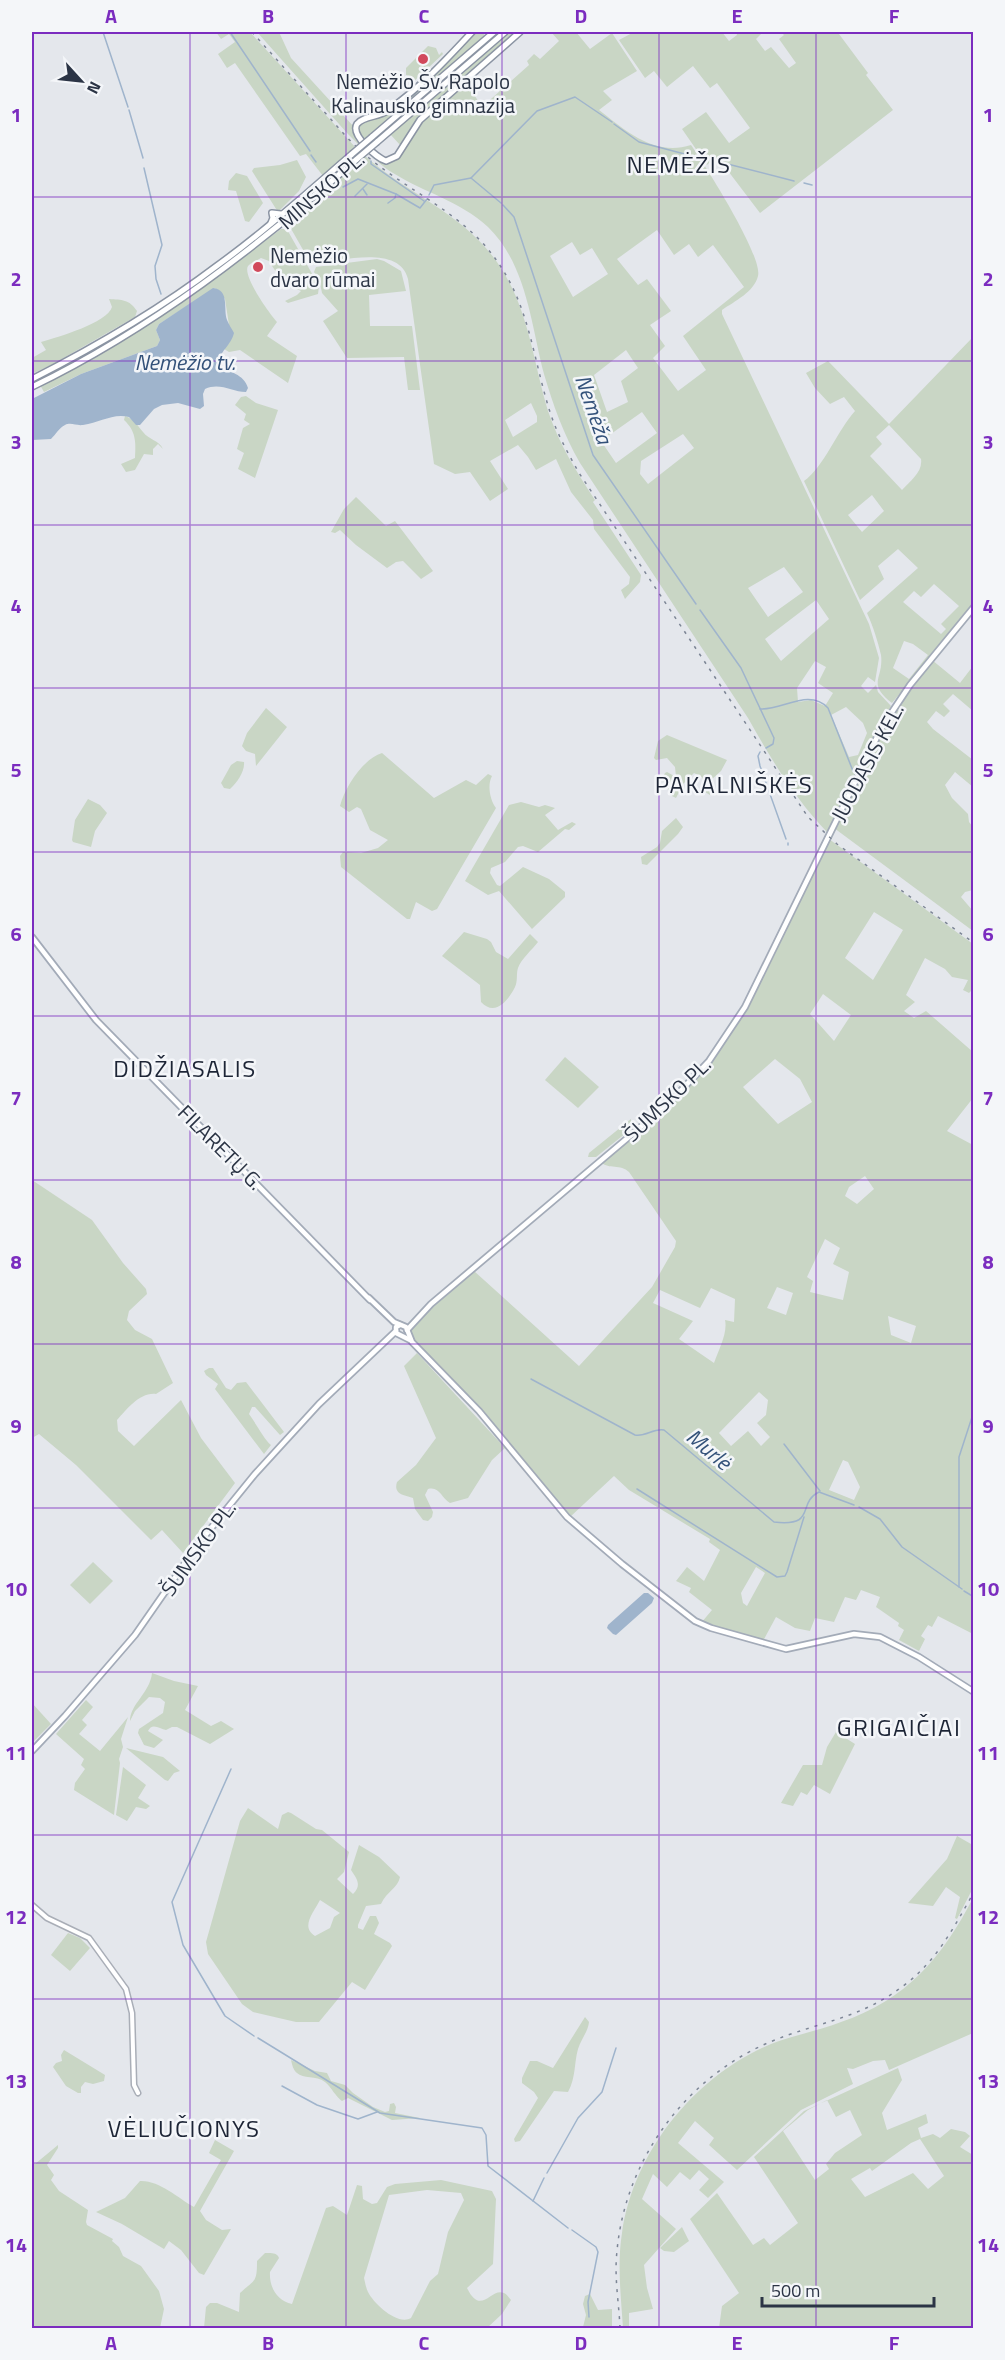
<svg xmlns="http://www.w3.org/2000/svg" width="1005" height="2360" font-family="'Titillium Web',sans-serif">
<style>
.green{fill:#c9d6c5;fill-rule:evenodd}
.water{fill:#9fb4cc}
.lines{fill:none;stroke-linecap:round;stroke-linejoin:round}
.stream{stroke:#9fb4cc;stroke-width:1.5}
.secondary-casing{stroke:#a9aeb7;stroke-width:7}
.primary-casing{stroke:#a3abb8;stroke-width:8}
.highway-casing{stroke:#8b94a3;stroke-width:8}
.secondary{stroke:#fff;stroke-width:4}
.primary{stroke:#fff;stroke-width:4.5}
.highway{stroke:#fff;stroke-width:5}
.rail{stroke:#7d8696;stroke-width:1.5;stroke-dasharray:3 6;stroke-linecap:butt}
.highway-bridge-casing{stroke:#8b94a3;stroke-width:8;stroke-linecap:butt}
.highway-bridge{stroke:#fff;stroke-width:5}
.grid{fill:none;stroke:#7b2cbf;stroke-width:1.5;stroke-opacity:0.55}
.poi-dot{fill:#d1495b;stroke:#f4f6f9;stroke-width:2}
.labels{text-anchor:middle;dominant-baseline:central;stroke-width:5;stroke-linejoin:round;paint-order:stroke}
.poi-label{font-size:21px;fill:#2b3445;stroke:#f4f6f9}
.street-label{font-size:21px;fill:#2b3445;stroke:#f4f6f9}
.water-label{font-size:22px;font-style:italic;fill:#34527a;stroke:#f4f6f9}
.quarter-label{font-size:24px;letter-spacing:1.5px;fill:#1d2536;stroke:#f4f6f9}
.neatline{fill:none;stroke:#7b2cbf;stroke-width:2}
.grid-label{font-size:20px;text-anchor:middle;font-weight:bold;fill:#7b2cbf}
</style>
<rect width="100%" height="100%" fill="#e4e7ec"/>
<!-- green -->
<g class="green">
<path d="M216,32H250L356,148L323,176L306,154L300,156L235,63L227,68L218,54L235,42L229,34L221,39Z"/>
<path d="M257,32H279L291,58L354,127L362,142L359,145L347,133Z"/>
<path d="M475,32H484V37L364,141L358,133V125L384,115Z"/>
<path d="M509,32H518L422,117L401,146L390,134Z"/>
<path d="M551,32H576L590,49L612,33L637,71L603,91L612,100L599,110C626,131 655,157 691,145C705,165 763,256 758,276C754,292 735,301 722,310V314L869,624L879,658L875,682L868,677L861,686L868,693L876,685L878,692L891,706L876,731L828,833C795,799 771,759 748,718L580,463C564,435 553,405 544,374C531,325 527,265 488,227C460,201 425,193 393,173C384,168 376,160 368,153L370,151L388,162L396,159L420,123L466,82L482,107L529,65L527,61L534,54L540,59L559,41ZM657,230L674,255L689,244L698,257L713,245L744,287L683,336L706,370L678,391L653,358L665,346L650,325L671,311L647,279L638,285L617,259ZM572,242L580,255L592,248L608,274L573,297L550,256ZM626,350L638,368L621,381L628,402L607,412L594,375ZM642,412L657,433L616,463L601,441ZM683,434L694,448L648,484L640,474L641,461ZM784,567L803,592L768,617L748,588ZM816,600L829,619L781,661L765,639ZM815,661L826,667L818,683L833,693L825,706L811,700L798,702L797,688ZM846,707L863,723L867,733L858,755L849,757L831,715Z"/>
<path d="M634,32H722L729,41L737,35L736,32H761L762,33L756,39L765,51L771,47L789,68L796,63L779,39L784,35L781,32H842L839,34L868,73L866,75L893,110L760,213L722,163L711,161L707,165L682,129L706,112L729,143L750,128L717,83L710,88L693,66L667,87L654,71L645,78L619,40Z"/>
<path d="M428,46L436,48L439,55L442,52L443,54L413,82V78L406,75V68Z"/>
<path d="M365,156C410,196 464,213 499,265C529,310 533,361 548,411C559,444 576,471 595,500L593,502L641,575L640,582L625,599L621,590L629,584L630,577L594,529L593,520L571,492L556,459L536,470L528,457L518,445L490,461L508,489L490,501L470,472L455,474L434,464L408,279C400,244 339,261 314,264L310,262L290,227L291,222ZM531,403L537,416V422L513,437L505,420Z"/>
<path d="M297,160L306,177L299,191L278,212L252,171L254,168L280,165Z"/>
<path d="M236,173L247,176L263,203L249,222L245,221L236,191L228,190L229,181Z"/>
<path d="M281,229H286L289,233L319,286L318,294L288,303L285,301L297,295L301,291C286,285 277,275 269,261L261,258C258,260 250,263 248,266C242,276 270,314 277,322L267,336L297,356L288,383L240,350L229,352L224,349L229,325L225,299L215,288L159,324L156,330L160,340L157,346L81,374L44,392L40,385L112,346L174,308Z"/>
<path d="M377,259L384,261L401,271L406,291L369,295L370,326H412L420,390H408L404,357L347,358L323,321L338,311L322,293L320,283L314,272L316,267Z"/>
<path d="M109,299C122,300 129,299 137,311L135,317L53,364L32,374V358L46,350L41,342C58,337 107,323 112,307Z"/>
<path d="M973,337V604L892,703C866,683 884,679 881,655C878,642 873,626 867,613L918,568L898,549L878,566L884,579L860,600L804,481C824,467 837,431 855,411L844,397L830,404L815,388L806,373L828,361L889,424ZM889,425L921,459C923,472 910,481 902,490L870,456L882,444L876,437ZM872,495L884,511L862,532L848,515ZM934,584L959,606L941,624L946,629L941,634L903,602L914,591L921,597ZM904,641L913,644L928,655L909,679L893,668Z"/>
<path d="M246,396L256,403L278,410L255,478L238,469L244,453L237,449L243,428L250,424L244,420L246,414L235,405L241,397Z"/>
<path d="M125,416C134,419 138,426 143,432C149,440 159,440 163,449L158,444L153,449V455L144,454L135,470L126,472L121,464L135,458C136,442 136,431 124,420Z"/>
<path d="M356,497L386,526L395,521L433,571L421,579L403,561L396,562L387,568L356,545L340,530L335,533L331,532L344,509Z"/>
<path d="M932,660L960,683L973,666V711L953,694L943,704L950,711L944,717L936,711L927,722L933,729L973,760V787L955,772L945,785L952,798L968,814L969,822L973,827V890L965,892L961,897L973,911V931L834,828L892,715Z"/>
<path d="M266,708L287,727L256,766L255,754L246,751L242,746L247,733Z"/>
<path d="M667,735L727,760L721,771L711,780L710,795L705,792L702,777L694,773L683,784L676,798L672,796L662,779L665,773L667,772L676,777L675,767L667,758L656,760L654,758L658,741Z"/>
<path d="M382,753L434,798L466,780L476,785L488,774L492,776C487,785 490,800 496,808L437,909L432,911L416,902L410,919H407L341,867L340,856L343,852L361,853L378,848L388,840L370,830L361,809L357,807L349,812L340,806C345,787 363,759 382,753Z"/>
<path d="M237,761L244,762C245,771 237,783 230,789L224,788L221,783L231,765Z"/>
<path d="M88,799L100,805L107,813L95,831L91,847L73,842L72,840L75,820Z"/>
<path d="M521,802L539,807L545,805L555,808L545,815L558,830L572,822L576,824L569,830L565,829L538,852L523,846L518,847L505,862L491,868L490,873L497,885L500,886L523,867L549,879L565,892V897L532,929L499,891L488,895L465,881L509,805Z"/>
<path d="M676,818L683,827L678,834L647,865L642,864L641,857L657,847L660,843L662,831Z"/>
<path d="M829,839L973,944V989L969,993L963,990L968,980L952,977L945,969L925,958L906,995L915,1002L904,1011L914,1018L926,1011L973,1052V1098L947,1131L973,1145V1634L938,1616L932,1627L928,1625L921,1636L925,1639L919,1651L899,1640L904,1630L898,1626L899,1623L876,1607L880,1597L861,1590L856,1600L845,1597L834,1622L815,1618L810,1631L795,1628L776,1617L763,1641L701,1623L712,1610L689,1592L691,1588L676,1581L687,1567L704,1581L720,1550L709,1542L710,1539L629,1490L614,1476L570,1517L479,1408L408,1333L412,1324L474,1271L579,1366L652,1287L675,1247L676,1241L629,1172C621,1164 608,1169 602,1163L699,1077L720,1050L744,1012ZM874,912L903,930L873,980L845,958ZM823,994L851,1015L834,1041L810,1014ZM775,1059L800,1079L812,1102L778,1124L743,1087ZM865,1176L874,1189L857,1204L845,1196L849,1187ZM825,1239L840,1248L833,1264L849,1272L843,1300L810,1292L813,1281L807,1277ZM777,1287L793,1293L786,1315L767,1308ZM711,1288L735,1299L734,1322L725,1320C728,1333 718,1351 714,1363L679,1339L693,1321L653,1303L660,1290L700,1308ZM888,1316L916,1326L911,1343L891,1335ZM759,1392L768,1400L766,1415L757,1423L770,1437L761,1446L748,1431L731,1446L719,1433ZM843,1460L848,1462L860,1487L854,1500L829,1490ZM756,1567L765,1573L747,1606L743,1603L741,1593Z"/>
<path d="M464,932L487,939L491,942L496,952L508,959L530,934L538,942C532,950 521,959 518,968C516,974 518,981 515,987C508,1001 495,1017 481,1002L480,985L442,956Z"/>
<path d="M565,1057L599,1087L578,1108L545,1080Z"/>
<path d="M631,1119V1129L596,1157H588L589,1153Z"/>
<path d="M32,1180L92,1220L123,1263L146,1289L147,1294L129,1311L127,1320L135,1330L152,1339L173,1383L156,1394C140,1392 127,1409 117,1420L118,1431L134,1446L181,1400L201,1438L235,1483L183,1553L162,1530L151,1540L76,1465L39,1434L32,1438Z"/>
<path d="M417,1353L505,1448L492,1460L468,1498L450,1503C441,1498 440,1486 428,1489L425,1495L433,1512L432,1517L428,1521L423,1520L415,1509L413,1498C405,1495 393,1495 397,1482L416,1465L436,1438L404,1366Z"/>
<path d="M209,1368H213L226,1388L231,1390L237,1383L246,1382L284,1432L280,1435L255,1407H252L249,1414C255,1422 264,1439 271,1445L264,1454L215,1389L218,1384L206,1375L204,1371Z"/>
<path d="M93,1562L113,1581L90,1604L70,1585Z"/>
<path d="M152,1673L174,1681L198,1686L185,1710L211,1726L221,1721L234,1729L210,1744L177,1727H172L166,1730C160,1729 152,1722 148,1731L163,1740L154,1748L144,1745L138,1733L139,1729L163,1713L165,1702L160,1698L149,1697L135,1711L130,1721C130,1704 150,1693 152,1673Z"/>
<path d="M86,1700L93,1707L82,1720L87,1725L79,1734L100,1751L128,1717L121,1739L123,1747L119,1759L120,1763L114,1815L74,1790L75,1783L85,1769L81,1765L84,1759L56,1734Z"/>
<path d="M32,1703L51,1724L32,1743Z"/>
<path d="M836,1732L855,1744L830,1794L814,1785L807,1795L801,1792L793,1806L781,1803L803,1765H822L827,1747Z"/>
<path d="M126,1748L163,1757L180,1771L174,1773L168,1781L165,1780Z"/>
<path d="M123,1767L146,1785L138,1798L150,1806L146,1809L136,1807L127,1821L116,1815Z"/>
<path d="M248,1808L278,1829L282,1815L288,1812L291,1813L316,1829L322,1830L349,1852L344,1872L337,1879L353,1894C362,1885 357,1879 351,1870L359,1845L379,1857L400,1877C398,1888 387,1891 381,1904L366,1906L358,1925V1928L363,1930L370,1916H376L379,1923L374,1934L390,1943L392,1946L365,1990L352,1982L319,2022H296L253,2012L242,2004L208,1954L206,1942L240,1821ZM320,1900L340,1913L334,1917L330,1928L315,1936C300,1927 314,1912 320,1900Z"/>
<path d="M957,1836L971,1844L974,1841L973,1888L957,1919L955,1918L960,1897L946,1887L933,1906L908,1903L947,1859Z"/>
<path d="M973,1898V2033L889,2070L885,2060L873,2061L853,2069L847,2068L853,2084L801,2110L737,2170L709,2145L714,2138L695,2121L678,2143L724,2182L708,2198L699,2190L709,2179L699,2170L690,2180L680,2172L667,2187L653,2174L642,2199L676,2229L644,2265L647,2288L653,2309L629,2313V2328H623C621,2297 617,2264 622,2233C634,2151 695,2076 771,2044C794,2035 818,2031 841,2022C906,2000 942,1958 973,1898Z"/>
<path d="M68,1933L80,1938L90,1948L70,1971L51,1955Z"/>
<path d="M585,2017L589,2022C588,2032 581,2039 578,2049C574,2063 576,2077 568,2092L554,2091L520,2141L515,2142L514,2139L538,2098L534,2092L522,2083V2078L530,2061H537L553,2068Z"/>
<path d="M64,2050L105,2075L104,2081L93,2084L85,2082L81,2087V2093H78L66,2086L53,2067L56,2063L62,2061L61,2055Z"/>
<path d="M291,2060L315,2071L327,2073L331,2081L345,2085L353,2093L373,2107L385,2112L389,2111L390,2104L394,2103L396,2107L395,2113L420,2118L392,2120L348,2098L342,2101C335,2096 332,2088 325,2082C316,2075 303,2079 297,2073C293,2070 292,2064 291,2060Z"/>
<path d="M898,2068L902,2080L882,2113L887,2130L926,2114L928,2123L918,2128L921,2138L933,2134L940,2138L951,2129L965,2132L970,2136L960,2147L973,2155V2328H719L722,2306L739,2293L690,2219L717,2193L753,2245L764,2238L770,2245L798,2223L754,2157L804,2111ZM827,2100L836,2117L850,2110L862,2135L835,2153L826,2164L829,2169L815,2180L783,2131L808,2110ZM920,2139L944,2176L928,2189L913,2173L865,2197L851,2179L870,2168L872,2171L911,2143Z"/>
<path d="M215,2140L234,2151L200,2211L206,2220L222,2230L231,2229L204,2275L199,2273L181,2250L169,2241L164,2249L122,2224L96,2212L125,2198L140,2181C159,2180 178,2198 194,2207L221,2160L209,2153Z"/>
<path d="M58,2145V2148L47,2165L54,2175L51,2180L59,2191L88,2210L86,2222L87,2225L113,2239L112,2241L119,2247L123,2256L141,2266L159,2291L164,2309L160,2328H32V2161L35,2164Z"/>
<path d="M441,2180L492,2191L496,2199L493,2264L467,2288C481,2317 491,2287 504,2293C507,2294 509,2298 511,2300L502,2314L487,2328H204L206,2307L210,2303H217L239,2312L240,2293C255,2279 257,2283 257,2261L265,2253C270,2253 277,2252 279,2258L270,2272C269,2287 277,2301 292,2304L326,2208L333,2206L347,2215L357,2185L362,2186L363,2199L372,2204L377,2203L387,2187L395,2184ZM427,2190L461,2193L464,2200L448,2232L438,2274L430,2281L411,2318C398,2326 374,2304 368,2292C366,2288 365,2282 364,2278L389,2195Z"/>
<path d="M682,2227L689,2241L674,2252L664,2251L660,2248Z"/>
<path d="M590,2294L598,2310L612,2309V2328H587L583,2327L586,2315L583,2304L585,2296Z"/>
</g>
<!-- water -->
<g class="water">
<path d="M213,288C230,290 223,309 227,320C229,325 232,329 234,333C231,346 219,351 218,365C229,372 244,374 248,388L246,392C232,392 220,382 205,389L203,394L204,406L200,409L178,403L162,405L154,409L140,425H136L129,417C112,413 100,423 83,425C76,426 71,422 65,425C59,428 56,434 51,439L32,440V399L81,374L157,346L160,340L156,330L159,324Z"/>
<path d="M644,1593H648L654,1598L652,1603L616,1635L613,1634L607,1628L608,1625Z"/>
</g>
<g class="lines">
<!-- stream -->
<g class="stream">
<path d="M103,32L128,107"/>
<path d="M230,32L310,151"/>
<path d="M129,110L143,158"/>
<path d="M614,124L639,142L696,157"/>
<path d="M311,155L316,162"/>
<path d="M704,158L794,181"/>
<path d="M371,161V164L424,201"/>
<path d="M144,168L162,245L155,266L156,279L161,294"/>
<path d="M471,178L537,111L575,97L612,122"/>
<path d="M804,183L812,185"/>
<path d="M343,187L358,179L396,194L420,208L427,199"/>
<path d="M363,189L367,195"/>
<path d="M429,195L434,185L471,178L501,203"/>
<path d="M355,196L367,184"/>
<path d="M388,203L395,198L396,194"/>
<path d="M503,205L514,217L593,455L696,604"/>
<path d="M700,610L741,668L774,738L773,744L766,748"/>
<path d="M760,709C783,710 809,688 828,708L853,771"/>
<path d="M760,752L758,756L760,766L786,839"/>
<path d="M788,843V845"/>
<path d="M531,1379L635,1435C646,1437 653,1428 664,1430L774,1522C818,1527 796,1503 819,1492L854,1505"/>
<path d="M784,1444L820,1491"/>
<path d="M637,1489L777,1577L785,1576L787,1572L804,1517"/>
<path d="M859,1507L880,1519L902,1547L962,1589"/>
<path d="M959,1587V1457L973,1414"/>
<path d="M964,1591L974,1597"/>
<path d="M231,1769L172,1902L183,1945L225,2016L254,2036"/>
<path d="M258,2038L380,2113L482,2128L486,2135L488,2166L568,2228"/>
<path d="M282,2086L317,2105L358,2119L377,2112"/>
<path d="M547,2173L578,2118L602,2092L616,2048"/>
<path d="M533,2201L544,2178"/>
<path d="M572,2230L596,2247L598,2252L588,2302L589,2317"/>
</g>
<defs>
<path id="secondary" d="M32,1905L47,1918L89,1938L126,1989L132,2013L134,2085L138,2093"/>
<g id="primary">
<path d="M32,937L96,1020L370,1300"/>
<path d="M369,1298L394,1322L406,1327L412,1342L479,1411L567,1517L622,1564L695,1621L711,1628L786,1649L854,1634L880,1637L919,1657L974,1692"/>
<path d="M400,1325L396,1327V1333L410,1340"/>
<path d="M407,1330L431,1304L669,1103L709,1061L745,1007L882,727L910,685L974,607"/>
<path d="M32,1751L65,1716L135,1635L199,1543L255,1474L319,1404L396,1331"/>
</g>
<g id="highway">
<path d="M472,32C446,60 419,89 387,111C379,117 363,116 357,124C350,135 377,158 386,161L397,156L420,120L520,32"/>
<path d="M372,137L494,32"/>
<path d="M377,142L505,32"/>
<path d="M271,223L273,218L272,213L281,214"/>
<path d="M32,379C97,346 160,309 218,265C265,231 308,192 352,154"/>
<path d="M32,387C152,329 257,247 357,159"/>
</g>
</defs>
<!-- secondary casing -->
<use href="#secondary" class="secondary-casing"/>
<!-- primary casing -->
<use href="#primary" class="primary-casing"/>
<!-- highway casing -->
<use href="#highway" class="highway-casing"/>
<!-- secondary -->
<use href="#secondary" class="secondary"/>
<!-- primary -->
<use href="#primary" class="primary"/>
<!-- highway -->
<use href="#highway" class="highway"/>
<!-- rail -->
<g class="rail">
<path d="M252,32C277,60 302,88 328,116C341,131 354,146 369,158C414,195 469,216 501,267C530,311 534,362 550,412C557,434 568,453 579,473L808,817L837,844L974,943"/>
<path d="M620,2328C619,2303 614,2277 617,2251C625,2160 686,2077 770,2042C820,2021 862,2019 907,1983C938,1959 955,1925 974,1892"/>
</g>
<defs>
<g id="highway-bridge">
<path d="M352,154L372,137"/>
<path d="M357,159L377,142"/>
</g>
</defs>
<!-- highway-bridge casing -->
<use href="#highway-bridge" class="highway-bridge-casing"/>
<!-- highway-bridge -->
<use href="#highway-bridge" class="highway-bridge"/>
</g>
<!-- grid -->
<path class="grid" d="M190,32V2328M346,32V2328M502,32V2328M659,32V2328M816,32V2328M32,197H974M32,361H974M32,525H974M32,688H974M32,852H974M32,1016H974M32,1180H974M32,1344H974M32,1508H974M32,1672H974M32,1835H974M32,1999H974M32,2163H974"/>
<!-- markers -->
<g class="poi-dot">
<circle cx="423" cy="59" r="6"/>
<circle cx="258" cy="267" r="6"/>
</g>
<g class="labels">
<!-- poi labels -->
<g class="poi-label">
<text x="423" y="81">Nemėžio Šv. Rapolo<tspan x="423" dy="24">Kalinausko gimnazija</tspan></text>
<text x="270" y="255" text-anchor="start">Nemėžio<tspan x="270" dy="24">dvaro rūmai</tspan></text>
</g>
<!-- street labels -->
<g class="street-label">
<text transform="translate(321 190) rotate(-41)">MINSKO PL.</text>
<text transform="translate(867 762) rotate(-62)">JUODASIS KEL.</text>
<text transform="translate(667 1099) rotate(-44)">ŠUMSKO PL.</text>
<text transform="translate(221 1147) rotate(45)">FILARETŲ G.</text>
<text transform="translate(198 1548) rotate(-54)">ŠUMSKO PL.</text>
</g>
<!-- water labels -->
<g class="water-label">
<text x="185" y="362">Nemėžio tv.</text>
<text transform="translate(594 409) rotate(71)">Nemėža</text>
<text transform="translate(709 1449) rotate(40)">Murlė</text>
</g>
<!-- quarter labels -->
<g class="quarter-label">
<text x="679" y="164">NEMĖŽIS</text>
<text x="734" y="784">PAKALNIŠKĖS</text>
<text x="185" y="1068">DIDŽIASALIS</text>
<text x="899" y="1727">GRIGAIČIAI</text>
<text x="184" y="2128">VĖLIUČIONYS</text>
</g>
</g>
<!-- border -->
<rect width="1005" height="2360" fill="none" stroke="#f4f6f9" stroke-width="66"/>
<!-- north arrow -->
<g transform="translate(81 81) rotate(117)" stroke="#f4f6f9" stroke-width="4.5" paint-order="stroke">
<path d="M0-4.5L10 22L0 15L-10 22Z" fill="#2b3445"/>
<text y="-9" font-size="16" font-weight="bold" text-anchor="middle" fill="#2b3445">N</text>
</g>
<!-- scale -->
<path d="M762 2297v9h172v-9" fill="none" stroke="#2b3445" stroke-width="3"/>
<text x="771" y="2297" font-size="18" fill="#2b3445" stroke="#f4f6f9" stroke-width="4.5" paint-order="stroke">500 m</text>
<rect x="33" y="33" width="939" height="2294" class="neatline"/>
<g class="grid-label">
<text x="111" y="23">A</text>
<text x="268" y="23">B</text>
<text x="424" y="23">C</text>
<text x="581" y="23">D</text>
<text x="737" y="23">E</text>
<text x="894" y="23">F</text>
<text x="16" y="122">1</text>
<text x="988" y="122">1</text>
<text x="16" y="286">2</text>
<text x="988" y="286">2</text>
<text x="16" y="449">3</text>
<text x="988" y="449">3</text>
<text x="16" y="613">4</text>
<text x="988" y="613">4</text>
<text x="16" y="777">5</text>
<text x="988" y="777">5</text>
<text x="16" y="941">6</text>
<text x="988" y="941">6</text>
<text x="16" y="1105">7</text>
<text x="988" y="1105">7</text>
<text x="16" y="1269">8</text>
<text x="988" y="1269">8</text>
<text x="16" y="1433">9</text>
<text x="988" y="1433">9</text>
<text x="16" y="1596">10</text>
<text x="988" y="1596">10</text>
<text x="16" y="1760">11</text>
<text x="988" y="1760">11</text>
<text x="16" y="1924">12</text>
<text x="988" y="1924">12</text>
<text x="16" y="2088">13</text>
<text x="988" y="2088">13</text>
<text x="16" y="2252">14</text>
<text x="988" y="2252">14</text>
<text x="111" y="2350">A</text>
<text x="268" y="2350">B</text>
<text x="424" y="2350">C</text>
<text x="581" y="2350">D</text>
<text x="737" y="2350">E</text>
<text x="894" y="2350">F</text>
</g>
</svg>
